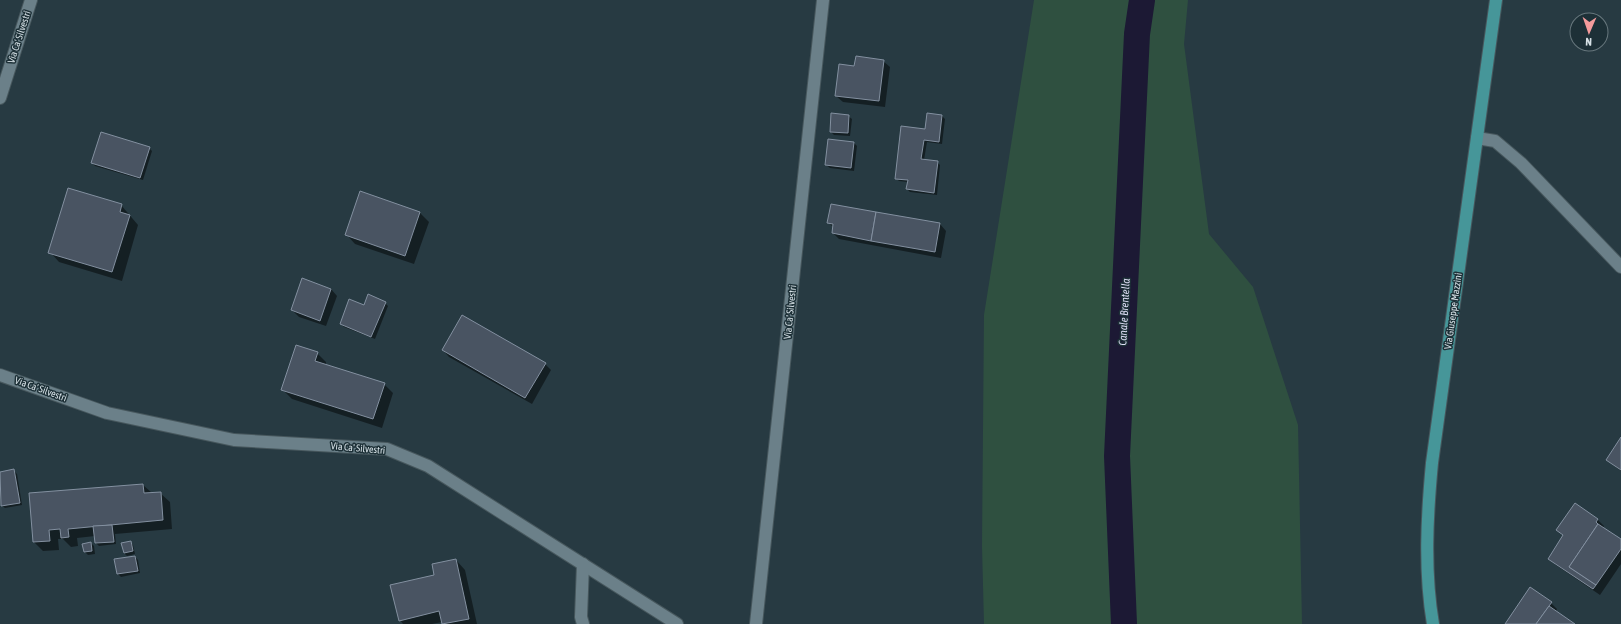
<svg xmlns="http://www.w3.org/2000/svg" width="1621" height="624" font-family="'Asap Condensed',sans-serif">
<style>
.green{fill:#2f5040}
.shadow{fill:#0007}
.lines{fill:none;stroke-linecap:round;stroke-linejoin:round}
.canal{stroke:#1c1934;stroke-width:26}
.building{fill:#495462;stroke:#8390a0}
.minor-casing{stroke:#47575d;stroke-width:14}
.major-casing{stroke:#47575d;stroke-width:14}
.minor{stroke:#6b8089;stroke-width:12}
.major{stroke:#469699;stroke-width:12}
.labels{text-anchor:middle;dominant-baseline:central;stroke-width:3;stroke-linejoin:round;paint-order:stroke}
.street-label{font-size:10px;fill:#d6e1e6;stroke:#1d3037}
.water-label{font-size:11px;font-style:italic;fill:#dfdff6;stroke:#1d3037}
</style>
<rect width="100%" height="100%" fill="#273a42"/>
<!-- green -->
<path class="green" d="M1034,0H1188L1184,44L1209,234L1253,287L1298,425L1302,624H984L982,546L984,315Z"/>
<!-- shadow -->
<g class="shadow">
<path d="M883,61L890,67L885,107L843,102L836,96L855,67Z"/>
<path d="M848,116L852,119L850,136L834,135L831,132Z"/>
<path d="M942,116L945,119L942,144L927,142L924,160L937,162L940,165L937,195L910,192L907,189L908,182L899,181L896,178L926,130Z"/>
<path d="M854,143L857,146L854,171L830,168L826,165Z"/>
<path d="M149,148L152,151L143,180L95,166L92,163Z"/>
<path d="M121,205L138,225L122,281L59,262L50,252Z"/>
<path d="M420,213L429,222L414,264L355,244L346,234Z"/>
<path d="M828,222L940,224L946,231L941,258L839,239L833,233L834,228Z"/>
<path d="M303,280L331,289L337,296L326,326L299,317L292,310Z"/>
<path d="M385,303L388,306L375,339L344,327L341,324L364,306Z"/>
<path d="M443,350L545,364L551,370L532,404L449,357Z"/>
<path d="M317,353L326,362V365L384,384L393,393L382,428L292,399L283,390Z"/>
<path d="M1621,439V471L1607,460Z"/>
<path d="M14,471L17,474L22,505L5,508L1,505L0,497V473Z"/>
<path d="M143,485L152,493H160L170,502L172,529L115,534L116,544L99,546L96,543L95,536L77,538L78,546L71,547L63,539H58L59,550L43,551L34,542L30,494Z"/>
<path d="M1598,520L1604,526L1603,528L1621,540V564L1600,595L1556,565L1549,558L1564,537L1558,530Z"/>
<path d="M130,542L133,545L135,554L127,556L124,553L122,544Z"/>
<path d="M91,543L94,546L95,554L88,555L85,552Z"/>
<path d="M135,557L138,560L140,573L121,577L118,574L115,560Z"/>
<path d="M456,560L465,570L477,624H443L442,622L432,624H403L400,620L435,576Z"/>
<path d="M1551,603L1557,609L1556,612L1573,624H1506Z"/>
</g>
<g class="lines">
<!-- canal -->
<path class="canal" d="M1124,624L1117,456L1137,34L1142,0"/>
</g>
<!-- building -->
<g class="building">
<path d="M856,56L884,60L879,101L835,96L839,64L854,66Z"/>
<path d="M831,113L849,115L848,133L830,132Z"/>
<path d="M927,113L942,115L939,142L924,140L921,159L938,161L934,193L906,189L908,180L895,179L901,126L925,129Z"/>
<path d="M101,132L150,147L140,178L91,163Z"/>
<path d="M828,139L854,142L851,168L825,165Z"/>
<path d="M68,188L122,204L120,212L130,215L112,272L48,253Z"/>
<path d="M360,191L420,212L405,256L345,235Z"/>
<path d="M831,204L876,212L871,241L832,233L833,224L827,223Z"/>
<path d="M876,212L940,223L935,252L871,241Z"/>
<path d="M302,278L331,289L320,321L291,310Z"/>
<path d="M368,294L386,302L371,337L340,324L349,299L364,305Z"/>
<path d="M462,315L546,363L525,398L442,350Z"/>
<path d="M296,345L318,352L315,361L385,383L373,419L281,390Z"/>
<path d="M1621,437V470L1606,460Z"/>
<path d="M14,469L20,503L1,506L0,472Z"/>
<path d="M143,484L144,493L161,492L163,520L68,529L69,537L61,538L60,529L49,530L50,541L33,542L29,493Z"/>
<path d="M1575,503L1598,519L1596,522L1598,524L1569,567L1596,585L1593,589L1548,559L1563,535L1556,530Z"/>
<path d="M1598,524L1621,539V549L1596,585L1569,567Z"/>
<path d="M112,525L114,542L95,543L93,526Z"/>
<path d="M131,541L133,551L124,553L121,543Z"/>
<path d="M91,542L92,551L84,552L82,544Z"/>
<path d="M135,556L138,571L117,574L114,559Z"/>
<path d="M456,559L469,619L442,624L439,611L399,621L390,585L434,575L432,564Z"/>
<path d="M1530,587L1552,602L1549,606L1536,624H1505Z"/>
<path d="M1549,606L1575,624H1536Z"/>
</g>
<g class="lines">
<defs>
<g id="minor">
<path d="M0,98L31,0"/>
<path d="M1477,138L1495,141L1521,163L1621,267"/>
<path d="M0,375L107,413L234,440L387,449L428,466L677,624"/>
<path d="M583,624L581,617L583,564"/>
<path d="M756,624L823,0"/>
</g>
<path id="major" d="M1433,624C1424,571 1427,516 1432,463L1496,0"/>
</defs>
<!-- minor casing -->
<use href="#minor" class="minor-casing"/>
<!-- major casing -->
<use href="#major" class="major-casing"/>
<!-- minor -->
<use href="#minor" class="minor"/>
<!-- major -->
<use href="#major" class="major"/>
</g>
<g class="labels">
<!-- street labels -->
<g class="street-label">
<text transform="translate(19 37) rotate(-72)">Via Ca' Silvestri</text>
<text transform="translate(1453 311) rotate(-82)">Via Giuseppe Mazzini</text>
<text transform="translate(790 312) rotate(-84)">Via Ca' Silvestri</text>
<text transform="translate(41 389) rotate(20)">Via Ca' Silvestri</text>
<text transform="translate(358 448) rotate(5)">Via Ca' Silvestri</text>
</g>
<!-- water labels -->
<g class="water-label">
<text transform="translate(1124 312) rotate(-87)">Canale Brentella</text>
</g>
</g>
<!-- north arrow -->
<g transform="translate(1589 32) rotate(182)"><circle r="19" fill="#1d3037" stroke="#67777d"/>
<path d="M0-3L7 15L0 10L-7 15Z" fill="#f59b9c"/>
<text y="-6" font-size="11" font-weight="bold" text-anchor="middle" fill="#d6e1e6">N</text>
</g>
</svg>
